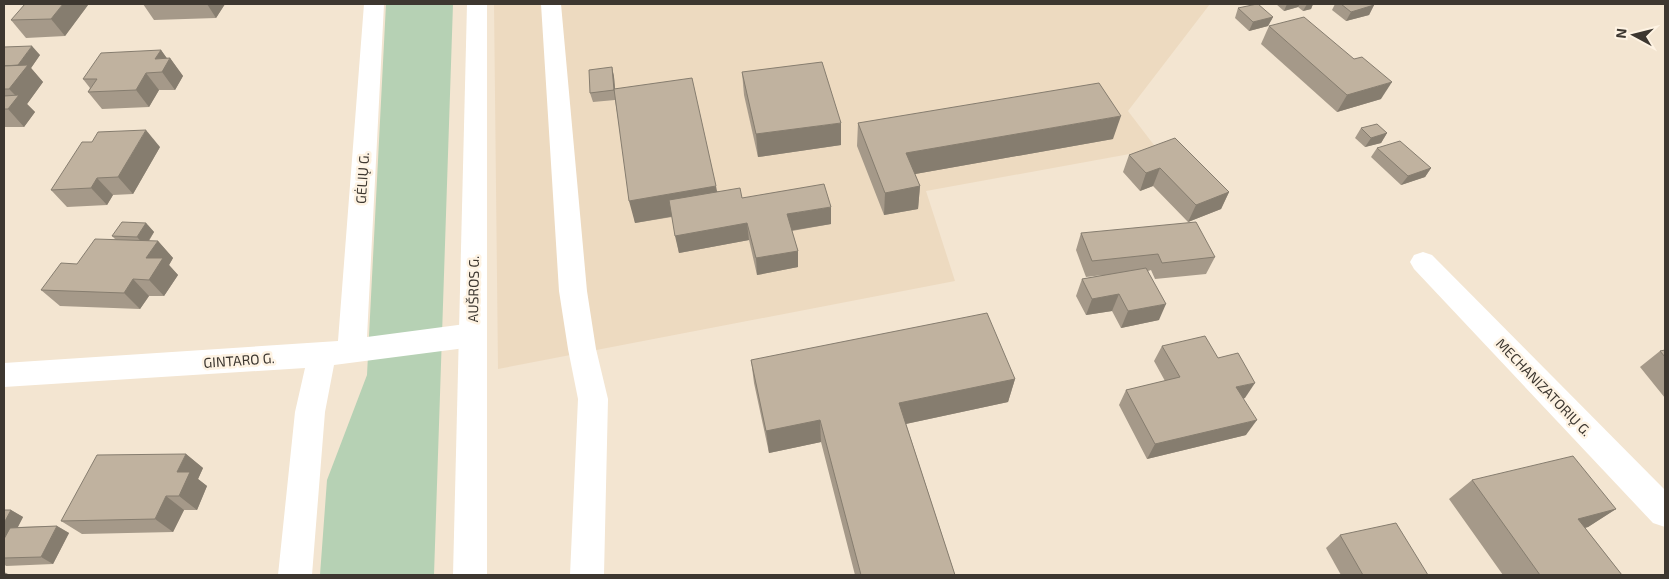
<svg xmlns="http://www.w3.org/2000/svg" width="1669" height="579" font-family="'Exo 2',sans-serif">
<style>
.built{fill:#eddac0}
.green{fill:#b6d1b4}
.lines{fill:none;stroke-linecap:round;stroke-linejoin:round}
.street{fill:#fff;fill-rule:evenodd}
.primary{fill:#fff;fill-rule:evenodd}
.wall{fill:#a59989}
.shaded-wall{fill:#867d6f}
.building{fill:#c0b29f;stroke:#867d6f}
.labels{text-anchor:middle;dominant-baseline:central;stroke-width:5;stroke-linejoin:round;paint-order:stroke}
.street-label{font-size:14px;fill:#3d3730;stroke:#fef3e3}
</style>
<rect width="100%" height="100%" fill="#f3e5d1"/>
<!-- built -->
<path class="built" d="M494,4H1210L1128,111L1157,149L926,191L955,281L498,369Z"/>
<!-- green -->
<path class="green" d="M386,4H453L434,575H320L327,480L367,375Z"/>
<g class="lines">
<!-- street -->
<g class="street">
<path d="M364,4H384L367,337L473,323L483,327L487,335L483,343L473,347L334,365L325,412L312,575H278L295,412L305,368L4,387V363L338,341Z"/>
<path d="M541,4H561L587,291L596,349L608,399L604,575H570L578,399L568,349L559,291Z"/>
<path d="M1423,252L1432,255L1665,490V527L1653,523L1414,269L1410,262L1414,255Z"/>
</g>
<!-- primary -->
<path class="primary" d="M467,4H487V575H453Z"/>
</g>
<!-- wall -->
<g class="wall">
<path d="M143,4H225L216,18L154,20Z"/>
<path d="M1276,4H1313L1311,9L1303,11L1298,7L1284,11Z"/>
<path d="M1335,4H1372L1374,5L1369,15L1346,21L1332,10Z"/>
<path d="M88,5L65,36L26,38L11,20Z"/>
<path d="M1238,8L1273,17L1268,26L1249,31L1235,18Z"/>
<path d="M1269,26L1354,59L1381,99L1337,112L1261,44Z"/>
<path d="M4,47L40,55L31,68L43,82L27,104L35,112L24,127H4Z"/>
<path d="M161,50L167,59L170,58L183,76L175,90H159L149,107L102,109L88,92L90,88L83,79Z"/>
<path d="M612,67L614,77L615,89L717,191L831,224L792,231L798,251V267L757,275L749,240L679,253L672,217L635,223L615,100L593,102L590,93Z"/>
<path d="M742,72L841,145L758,157L744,95Z"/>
<path d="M858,123L1113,139L915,174L920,186L918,209L884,215L857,146Z"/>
<path d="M1361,128L1387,133L1381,143L1365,147L1355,138Z"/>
<path d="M160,147L133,194L113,195L107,205L67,207L51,190Z"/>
<path d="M1377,148L1431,168L1425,177L1401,185L1371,157Z"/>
<path d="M1129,155L1229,192L1221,209L1188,222L1153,186L1140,191L1123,172Z"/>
<path d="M146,223L154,232L149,241H158L173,258L169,265L178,275L164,296H149L140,309L60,306L41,290L77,264L116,240L112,236Z"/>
<path d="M1081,233L1215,257L1206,274L1155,279L1151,270L1148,271L1159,320L1121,328L1112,311L1086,315L1076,296L1082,279L1103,275L1086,277L1076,250Z"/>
<path d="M1162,346L1218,358L1245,398L1243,399L1246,435L1147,459L1119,405L1126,390L1165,381L1154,361Z"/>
<path d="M1665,350V398L1640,367L1660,351Z"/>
<path d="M751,360L1015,379L1008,402L906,424L955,575H855L821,442L769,453L754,383Z"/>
<path d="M186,454L203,468L198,479L207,486L197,510H184L173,532L82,534L61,521Z"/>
<path d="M1472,480L1616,509L1588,527L1585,528L1622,575H1503L1449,499Z"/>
<path d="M4,510H11L23,517L18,527L57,526L69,533L53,564L6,566L4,564Z"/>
<path d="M1340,535L1428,575H1341L1326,548Z"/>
</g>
<!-- shaded-wall -->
<g class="shaded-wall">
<path d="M63,4H87L88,5L65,36L51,19Z"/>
<path d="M207,4H225L216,18Z"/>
<path d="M1287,4H1300L1298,7L1284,11Z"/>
<path d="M1307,4H1313L1311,9L1303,11Z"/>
<path d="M1374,5L1369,15L1346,21L1351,12Z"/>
<path d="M1273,17L1268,26L1249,31L1253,22Z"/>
<path d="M32,46L40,55L31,68L43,82L27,104L35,112L24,127L8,109L17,97L9,89L18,65Z"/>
<path d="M161,50L169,61L170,58L183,76L175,90L162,72L155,59Z"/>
<path d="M612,67L614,77L616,100L614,90Z"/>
<path d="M146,73L159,90L149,107L136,90Z"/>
<path d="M1392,82L1381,99L1337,112L1347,95Z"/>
<path d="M1121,116L1113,139L904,176L906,153Z"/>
<path d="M841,123V145L758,157L756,134Z"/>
<path d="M146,130L160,147L133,194L118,177Z"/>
<path d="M1387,133L1381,143L1365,147L1371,138Z"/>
<path d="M1160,168L1153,186L1140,191L1146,173Z"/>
<path d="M1431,168L1425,177L1401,185L1408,176Z"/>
<path d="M97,178L113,195L107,205L91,188Z"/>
<path d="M716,186L720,208L635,223L629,201Z"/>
<path d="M920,186L918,209L884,215L885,193Z"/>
<path d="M1229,192L1221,209L1188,222L1196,205Z"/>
<path d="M831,207V224L788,231L787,214Z"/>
<path d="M146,223L154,232L145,246L137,237Z"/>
<path d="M747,223L749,240L679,253L675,236Z"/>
<path d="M158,241L173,258L169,265L178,275L164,296L149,280L146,258Z"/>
<path d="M798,251V267L757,275L756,258Z"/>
<path d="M133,279L149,296L140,309L124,293Z"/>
<path d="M1119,294L1112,311L1086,315L1092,299Z"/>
<path d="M1166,304L1159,320L1121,328L1128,311Z"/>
<path d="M1015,379L1008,402L896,426L899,403Z"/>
<path d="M1255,383L1245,398L1226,402L1236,387Z"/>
<path d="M820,420L821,442L769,453L766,431Z"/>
<path d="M1257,420L1246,435L1147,459L1155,444Z"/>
<path d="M186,454L203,468L198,479L207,486L197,510L179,496L177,472Z"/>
<path d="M166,496L184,510L173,532L155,519Z"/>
<path d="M1616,509L1588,527L1551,536L1578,519Z"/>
<path d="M11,510L23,517L4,553V523Z"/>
<path d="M57,526L69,533L53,564L41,557Z"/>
<path d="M4,572L8,574L7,575H4Z"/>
</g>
<!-- building -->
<g class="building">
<path d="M25,4H63L51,19L11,20Z"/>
<path d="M1257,4H1258L1273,17L1253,22L1238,8Z"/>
<path d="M1341,4H1372L1374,5L1351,12Z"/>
<path d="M1304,17L1354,59L1362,57L1392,82L1347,95L1269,26Z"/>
<path d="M32,46L18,65L4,66V47Z"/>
<path d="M161,50L155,59L170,58L162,72L146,73L136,90L88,92L97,79H83L101,53Z"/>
<path d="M822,62L841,123L756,134L742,72Z"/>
<path d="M28,65L9,89H4V66Z"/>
<path d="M612,67L614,90L590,93L589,70Z"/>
<path d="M692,78L716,186L629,201L614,89Z"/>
<path d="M1099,83L1121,116L906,153L920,186L885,193L858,123Z"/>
<path d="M19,95L8,109H4V96Z"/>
<path d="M1377,124L1387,133L1371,138L1361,128Z"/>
<path d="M146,130L118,177L97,178L91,188L51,190L82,142H92L98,132Z"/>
<path d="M1175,138L1229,192L1196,205L1160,168L1146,173L1129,155Z"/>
<path d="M1400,141L1431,168L1408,176L1377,148Z"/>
<path d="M824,184L831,207L787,214L798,251L756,258L747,223L675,236L669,200L740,188L742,198Z"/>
<path d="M122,222L146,223L137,237L112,236Z"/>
<path d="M1196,222L1215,257L1162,263L1158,254L1092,261L1081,233Z"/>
<path d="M95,239L158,241L146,258H163L149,280L133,279L124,293L41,290L61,263L77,264Z"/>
<path d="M1146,268L1166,304L1128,311L1119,294L1092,299L1082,279Z"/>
<path d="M987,313L1015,379L899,403L955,575H861L820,420L766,431L751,360Z"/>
<path d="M1205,336L1218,358L1238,353L1255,383L1236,387L1257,420L1155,444L1126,390L1180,377L1162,346Z"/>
<path d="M1665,350V357L1660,351Z"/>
<path d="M186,454L177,472H190L179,496H166L155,519L61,521L97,455Z"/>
<path d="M1573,456L1616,509L1578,519L1622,575H1540L1472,480Z"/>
<path d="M4,510H11L4,523Z"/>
<path d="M1396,523L1428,575H1363L1340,535Z"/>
<path d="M57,526L41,557L4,558V539L10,528Z"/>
</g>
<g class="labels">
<!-- street labels -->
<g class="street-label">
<text transform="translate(362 178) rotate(-86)">GĖLIŲ G.</text>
<text transform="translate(473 289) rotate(-89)">AUŠROS G.</text>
<text transform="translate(239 360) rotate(-4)">GINTARO G.</text>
<text transform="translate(1544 387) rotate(46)">MECHANIZATORIŲ G.</text>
</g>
</g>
<!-- border -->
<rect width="1669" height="579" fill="none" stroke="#3d3730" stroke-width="10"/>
<!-- north arrow -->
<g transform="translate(1634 35) rotate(277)" stroke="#fef3e3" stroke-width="4" paint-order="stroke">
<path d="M0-4L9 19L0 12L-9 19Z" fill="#3d3730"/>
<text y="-8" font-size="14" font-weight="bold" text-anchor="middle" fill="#3d3730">N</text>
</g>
</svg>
